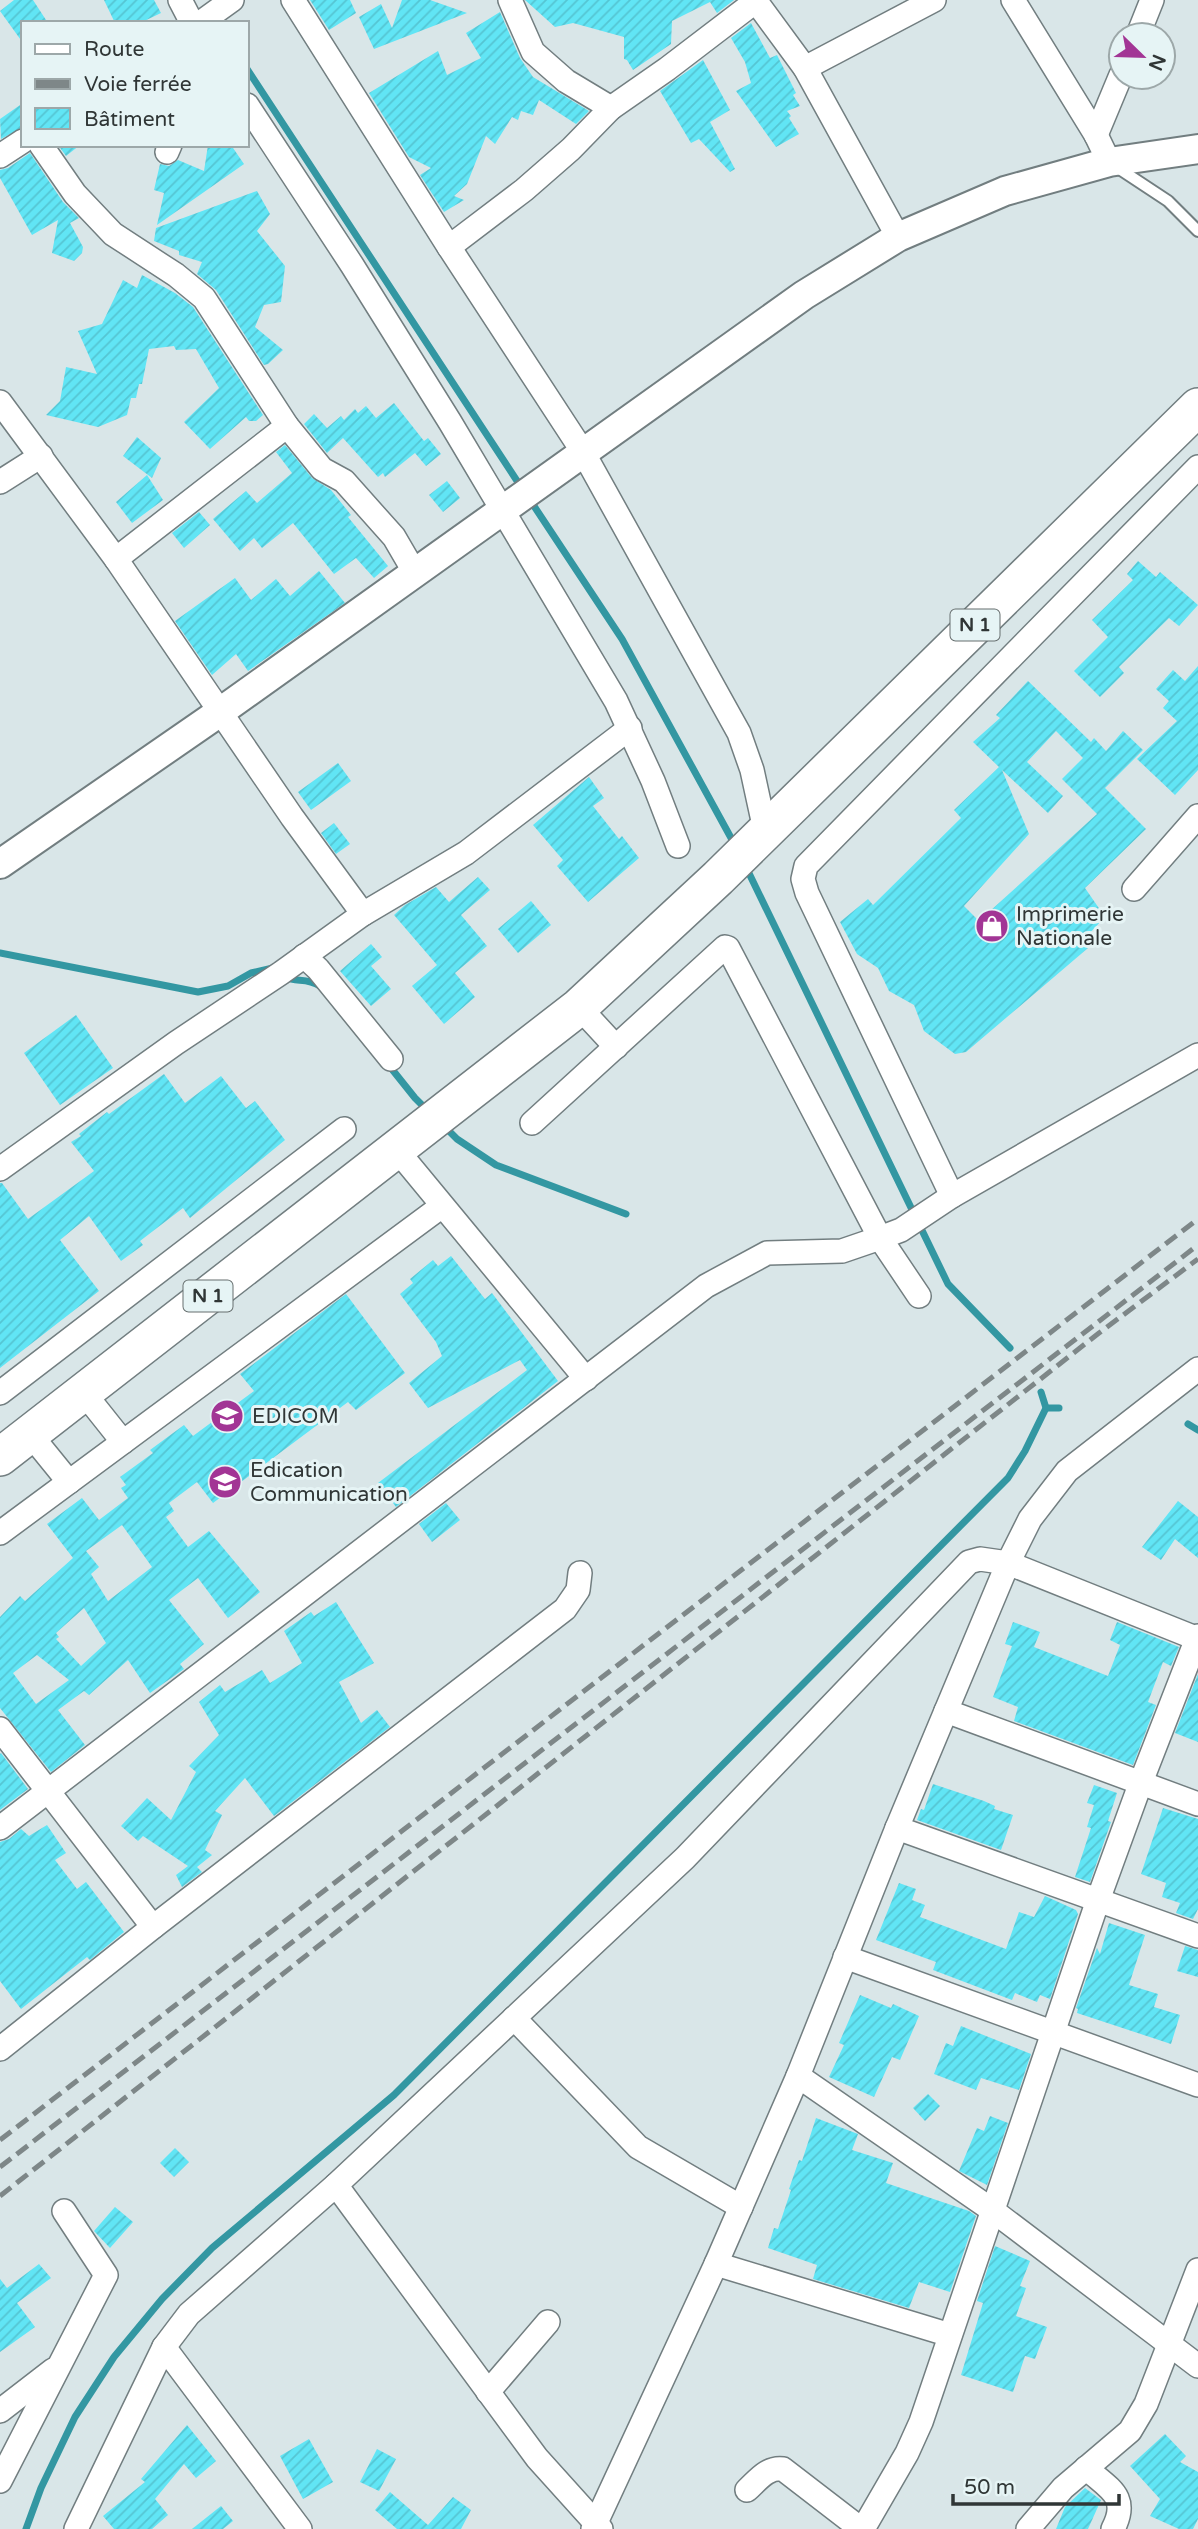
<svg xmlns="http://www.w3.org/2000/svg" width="1198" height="2529" font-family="'Varela Round',sans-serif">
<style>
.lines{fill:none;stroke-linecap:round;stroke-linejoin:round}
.stream{stroke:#3397a2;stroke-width:7}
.building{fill:url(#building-hatch);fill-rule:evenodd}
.service-casing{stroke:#727e80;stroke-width:14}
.minor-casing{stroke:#727e80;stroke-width:26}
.tertiary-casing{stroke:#727e80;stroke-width:32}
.trunk-casing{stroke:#727e80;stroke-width:40}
.service{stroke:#fff;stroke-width:10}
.minor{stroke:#fff;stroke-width:23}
.tertiary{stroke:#fff;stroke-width:28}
.trunk{stroke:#fff;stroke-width:37}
.rail{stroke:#7e8788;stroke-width:5;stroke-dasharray:14 7;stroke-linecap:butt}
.labels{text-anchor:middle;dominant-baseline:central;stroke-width:6;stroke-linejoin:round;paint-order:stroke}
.shield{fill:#e6f4f5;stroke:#676f6f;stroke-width:2}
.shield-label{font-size:19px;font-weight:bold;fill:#303636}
.poi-label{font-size:21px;fill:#303636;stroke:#e6f4f5;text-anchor:start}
</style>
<defs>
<pattern id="building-hatch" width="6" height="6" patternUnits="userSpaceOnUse" patternTransform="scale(1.75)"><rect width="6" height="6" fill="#61e5f5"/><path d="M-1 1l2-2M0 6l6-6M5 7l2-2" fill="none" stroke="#55c5d3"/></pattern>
</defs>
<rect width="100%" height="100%" fill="#d9e6e8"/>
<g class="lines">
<!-- stream -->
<g class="stream">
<path d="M247,69L523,490"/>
<path d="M530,500L622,639L736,847"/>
<path d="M746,867L948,1284L1010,1348"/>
<path d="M0,953L198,992L228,986L251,973L273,968"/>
<path d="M286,977C296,983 306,977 320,986"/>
<path d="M387,1063L415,1098L429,1112"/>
<path d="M443,1125L457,1139L496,1165L626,1214"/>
<path d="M1046,1408H1059"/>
<path d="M1188,1424L1198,1430"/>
<path d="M26,2529L41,2488L75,2417L114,2357L162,2299L212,2248L394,2095L1008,1478L1025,1451L1046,1408L1041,1392"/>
</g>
</g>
<!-- building -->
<g class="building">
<path d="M14,0H33L48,23H23V43L0,11Z"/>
<path d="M104,0H154L161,13L140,23H115Z"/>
<path d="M310,0H350L356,13L329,30Z"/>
<path d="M402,0H430L467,13L374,49L359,17L381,4L392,28Z"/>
<path d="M525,0H734L717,13L710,2L672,21L671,44L633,70L627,60L624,59V37L573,23L555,27Z"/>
<path d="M500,12L520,58L533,77L589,111L576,124L539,100L533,115L521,111L518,120L512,117L495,144L486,136L467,184L454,196L464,200L444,212L420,175L431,168L409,157L369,93L438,51L447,75L481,58L466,33Z"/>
<path d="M751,23L770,58L777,55L796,93L793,95L800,106L787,111L791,116L789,118L799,134L776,147L736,91L751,83L745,62L731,38Z"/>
<path d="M703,60L730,110L710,122L735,169L730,172L699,139L691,143L660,91Z"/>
<path d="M23,103V127L1,139L0,119Z"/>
<path d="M58,145H80L66,156Z"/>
<path d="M208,145H231L244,164L157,225L164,193L154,190L160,164L169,166L178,160L204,171Z"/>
<path d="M30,153L63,202L79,218L70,223L83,247L82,253L74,261L52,253L58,220L32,235L0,178V170L8,168Z"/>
<path d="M257,191L270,214L257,231L285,266L281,302L264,305L255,327L283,350L268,364L264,365L216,290L197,274L202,262L179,255V251L154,241L156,228Z"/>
<path d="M142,275L175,293L193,307L263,415L256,421H249L246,417L210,449L184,422L219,388L196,349L176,350L174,346L149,349L142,384H139L136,398H131L127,415L98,427L46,415L60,401L66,367L97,374L78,331L102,324L123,280L137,288Z"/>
<path d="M394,403L424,441L428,438L441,454L426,466L415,453L385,477L383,473L378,477L343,438L327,453L304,424L314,414L327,428L341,416L344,420L355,409L358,413L366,406L376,418Z"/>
<path d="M137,437L161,458L152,478L123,456Z"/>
<path d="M285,445L312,478L331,490L351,515L348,517L388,566L374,578L356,558L334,574L293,523L262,548L254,538L240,551L213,519L246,491L257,503L292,473L276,452Z"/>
<path d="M147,475L163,500L132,523L116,502Z"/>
<path d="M447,481L460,498L443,512L429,495Z"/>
<path d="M199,512L210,525L184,548L172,533Z"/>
<path d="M1138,561L1156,577L1160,572L1198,605L1179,626L1169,618L1119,667L1124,673L1100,697L1074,671L1108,637L1092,620L1133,580L1127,574Z"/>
<path d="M319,571L345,603L248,671L236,654L212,675L175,621L235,578L251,600L276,579L290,596Z"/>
<path d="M1198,666V770L1175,795L1137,759L1177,721L1163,708L1169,701L1156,689L1173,670L1185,681Z"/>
<path d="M1028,681L1091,742L1094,738L1106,751L1123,731L1143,750L1105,788L1146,829L1085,888L1105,917L1083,940L1088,948L966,1052L955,1054L924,1031L914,1005L889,991L878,968L857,954L840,922L868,899L873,905L961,818L954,810L999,767L973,742L1000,718L996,715ZM1056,731L1083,758L1062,779L1097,814L979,921L964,906L1029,834L1002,770L1048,813L1063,796L1027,762Z"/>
<path d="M338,763L351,781L311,810L298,792Z"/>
<path d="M589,777L604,798L593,806L619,839L622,836L639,858L588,902L557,866L563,860L533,825Z"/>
<path d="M334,823L350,844L336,854L321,833Z"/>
<path d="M478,877L490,890L461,915L487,946L455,973L475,997L444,1024L412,986L437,965L394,915L405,905L436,887L449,902Z"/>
<path d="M531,901L551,925L518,953L498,929Z"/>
<path d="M371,944L382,957L371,966L391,989L371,1006L340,971Z"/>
<path d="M76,1015L113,1068L60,1105L24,1053Z"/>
<path d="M164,1074L185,1103L221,1076L246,1108L255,1101L285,1140L190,1218L183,1208L140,1241L143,1245L121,1261L89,1216L60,1240L99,1291L0,1368V1183H2L28,1219L94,1171L71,1142L81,1136L79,1134L107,1112L109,1114Z"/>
<path d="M451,1256L485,1299L492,1293L558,1381L396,1507L378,1483L527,1370L520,1360L428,1408L409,1383L442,1356L436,1342L400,1294L413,1283L410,1279L433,1260L438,1266Z"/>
<path d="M346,1294L405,1373L356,1410L348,1402L213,1503L197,1482L169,1503L174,1511L166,1517L188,1547L209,1531L260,1592L228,1618L198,1578L169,1600L204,1644L180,1664L184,1669L150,1693L128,1660L89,1695L84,1691L58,1710L85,1745L51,1772L0,1708V1617L20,1596L25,1601L73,1558L47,1524L82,1498L99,1520L128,1498L121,1488L126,1485L120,1477L153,1453L150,1450L184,1425L193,1436L254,1391L240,1374ZM122,1525L152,1567L108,1601L91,1574L99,1567L86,1551ZM84,1608L106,1643L81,1666L56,1639L59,1637L56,1633ZM37,1655L69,1680L36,1704L13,1673Z"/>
<path d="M1178,1501L1198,1517V1558L1175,1539L1161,1560L1142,1547Z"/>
<path d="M446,1503L460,1520L432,1542L419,1524Z"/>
<path d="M336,1602L374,1663L339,1682L361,1723L377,1710L390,1727L274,1816L245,1778L215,1811L222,1815L205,1850L212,1855L197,1867L202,1872L182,1887L176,1875L188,1866L143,1836L138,1841L121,1826L147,1798L171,1820L196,1772L189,1766L219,1735L199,1702L220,1685L225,1692L262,1670L270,1683L302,1663L284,1631L311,1612L314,1616Z"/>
<path d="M1013,1622L1040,1632L1034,1647L1108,1676L1120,1645L1110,1640L1117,1622L1179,1647L1171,1666L1163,1662L1148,1702L1156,1705L1133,1765L1014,1721L1018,1707L993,1697L1012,1646L1005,1644Z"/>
<path d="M1198,1674V1742L1175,1733Z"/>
<path d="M1,1753L28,1789L0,1810V1754Z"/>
<path d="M933,1784L984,1801L995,1806L994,1809L1013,1815L1001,1850L917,1820L921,1809L924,1810Z"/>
<path d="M1094,1785L1117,1793L1108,1821L1111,1822L1090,1882L1075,1877L1091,1828L1087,1827L1094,1805L1087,1803Z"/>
<path d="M1163,1808L1198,1819V1909L1193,1919L1176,1913L1180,1903L1162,1897L1166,1883L1141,1874Z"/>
<path d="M47,1825L66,1853L55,1860L77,1889L86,1882L124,1932L90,1960L87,1957L21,2009L0,1981V1842L9,1839L21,1829L29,1836Z"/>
<path d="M899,1883L916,1889L912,1900L925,1905L920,1917L1006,1949L1019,1912L1034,1917L1045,1896L1076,1910L1078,1914L1050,1999L1040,1995L1037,2002L1015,1993L1012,2000L933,1970L936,1962L876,1940Z"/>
<path d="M1109,1923L1145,1935L1129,1985L1158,1994L1154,2007L1180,2015L1171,2044L1077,2013L1078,2009L1076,2008L1097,1948L1100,1954Z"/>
<path d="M1185,1946L1198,1950V1977L1177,1971Z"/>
<path d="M860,1995L891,2008L893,2004L919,2016L900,2060L892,2057L874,2097L829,2077L844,2045L839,2043Z"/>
<path d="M961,2026L1031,2054L1019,2090L981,2078L976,2090L934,2074L946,2043L953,2046Z"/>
<path d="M928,2094L940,2106L925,2121L913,2108Z"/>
<path d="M990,2116L1008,2123L987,2185L959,2171L977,2128L984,2131Z"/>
<path d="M816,2118L858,2134L852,2150L893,2163L886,2183L969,2211L976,2216L950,2292L919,2282L909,2308L813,2279L817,2265L768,2248L774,2228L778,2229L791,2190L789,2189L799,2160L802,2161Z"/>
<path d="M175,2148L189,2162L174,2177L160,2163Z"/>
<path d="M115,2207L133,2222L110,2248L94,2231Z"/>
<path d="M995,2246L1030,2261L1020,2286L1026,2288L1016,2316L1047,2327L1035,2359L1025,2356L1013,2392L961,2375L983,2303L977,2301Z"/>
<path d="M39,2264L51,2278L17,2303L35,2327L0,2352V2279L7,2288Z"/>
<path d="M187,2425L216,2461L196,2478L184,2464L155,2499L168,2515L152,2529H114L103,2516L145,2482L141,2479Z"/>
<path d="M1165,2434L1186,2456L1180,2462L1198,2472V2519L1193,2529H1179L1150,2516L1160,2499L1130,2466Z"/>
<path d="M309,2439L333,2482L303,2499L280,2456Z"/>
<path d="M377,2449L396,2459L379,2491L360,2482Z"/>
<path d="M1085,2488L1101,2500L1088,2529H1056L1065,2507Z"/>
<path d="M390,2492L428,2525L453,2497L471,2510L461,2529H397L375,2510Z"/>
<path d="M221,2506L233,2521L223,2529H192Z"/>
</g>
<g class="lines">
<defs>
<path id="service" d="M1115,166L1168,201L1198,231"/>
<g id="minor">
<path d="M180,0L192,23"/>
<path d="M293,0L449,247L583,452L739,733L752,770L765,830"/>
<path d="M510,0L533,52L566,81L611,108"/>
<path d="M755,0L805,68L898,237"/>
<path d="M1013,0L1096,135L1109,162"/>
<path d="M200,23L232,0"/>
<path d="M1138,35L1152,0"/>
<path d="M805,68L934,0"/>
<path d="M247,105L352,265L450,422L616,701L653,781L678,846"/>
<path d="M1096,135L1121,75"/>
<path d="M41,145L75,194L113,234L176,275L204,298L287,426L322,469L344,481L394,537L415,573"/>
<path d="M167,152L170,145"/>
<path d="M0,156L23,141"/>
<path d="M449,247L524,190L571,149L611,108L667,69L756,1"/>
<path d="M0,402L116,559L292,817L363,914"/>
<path d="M1198,467L806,866L803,879L807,893L952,1196L1198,1055"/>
<path d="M0,482L41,456"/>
<path d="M116,559L287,426"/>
<path d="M1134,889L1198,816"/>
<path d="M304,956L318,969L391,1059"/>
<path d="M579,1007L616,1047"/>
<path d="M532,1123L725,947L728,948L880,1238L919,1296"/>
<path d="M396,1149L586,1379"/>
<path d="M0,1169L176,1043L281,973L363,914L466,853L630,728"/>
<path d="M0,1393L344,1129"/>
<path d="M84,1393L123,1442"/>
<path d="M30,1434L69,1482"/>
<path d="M0,1533L442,1206"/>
<path d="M946,1711L1198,1804"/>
<path d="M0,1729L153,1927"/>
<path d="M0,1828L706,1286L767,1253L842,1251L880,1238L901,1230L952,1196"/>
<path d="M897,1828L1198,1936"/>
<path d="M845,1957L1198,2085"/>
<path d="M514,2018L638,2147L741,2207"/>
<path d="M0,2049L153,1927L565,1609L578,1590L580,1573"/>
<path d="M798,2076L992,2210L1198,2366"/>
<path d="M336,2185L537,2458L601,2529"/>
<path d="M716,2264L950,2335"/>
<path d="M164,2347L300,2529"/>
<path d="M488,2392L548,2322"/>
<path d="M0,2411L53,2370"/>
<path d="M1086,2468C1109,2489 1130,2496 1113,2529"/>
<path d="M0,2481L106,2275L64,2211"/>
<path d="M747,2490C758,2480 767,2467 783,2469L861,2529"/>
<path d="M76,2529L164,2347L189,2314L336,2185L685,1858L969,1562L980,1559L1008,1563L1198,1639"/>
<path d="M593,2529L716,2264L798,2076L897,1828L1008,1563L1030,1519L1067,1471L1198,1369"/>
<path d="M863,2529L907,2453L921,2422L1098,1900L1141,1782L1198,1636"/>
<path d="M1028,2529L1063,2488L1130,2431L1146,2404L1198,2270"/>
</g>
<path id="tertiary" d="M0,864L220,712L804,295L898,237L1005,191L1109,162L1198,149"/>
<path id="trunk" d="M0,1457L579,1007L718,878L1198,407"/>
</defs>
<!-- service casing -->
<use href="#service" class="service-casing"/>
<!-- minor casing -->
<use href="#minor" class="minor-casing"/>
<!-- tertiary casing -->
<use href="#tertiary" class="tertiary-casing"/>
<!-- trunk casing -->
<use href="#trunk" class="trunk-casing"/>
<!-- service -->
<use href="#service" class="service"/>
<!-- minor -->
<use href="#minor" class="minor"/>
<!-- tertiary -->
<use href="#tertiary" class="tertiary"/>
<!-- trunk -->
<use href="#trunk" class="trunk"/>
<!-- rail -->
<g class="rail">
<path d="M0,2140L1198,1219"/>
<path d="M0,2167L1198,1245"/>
<path d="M0,2196L1099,1333L1198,1259"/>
</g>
</g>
<!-- icons -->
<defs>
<symbol id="shop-disc" viewBox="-11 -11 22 22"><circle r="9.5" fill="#a23595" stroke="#e6f4f5"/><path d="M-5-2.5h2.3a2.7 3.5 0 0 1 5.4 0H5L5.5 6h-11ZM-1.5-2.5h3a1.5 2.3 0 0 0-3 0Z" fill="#fff"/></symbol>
<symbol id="university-disc" viewBox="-11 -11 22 22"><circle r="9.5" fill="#a23595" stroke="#e6f4f5"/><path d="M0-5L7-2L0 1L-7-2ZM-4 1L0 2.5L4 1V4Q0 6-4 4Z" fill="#fff"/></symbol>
</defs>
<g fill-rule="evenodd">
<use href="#shop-disc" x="973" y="907" width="38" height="38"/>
<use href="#university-disc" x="208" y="1397" width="38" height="38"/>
<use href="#university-disc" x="206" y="1463" width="38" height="38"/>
</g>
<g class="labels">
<!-- shield labels -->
<g class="shield">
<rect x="950.5" y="609.5" width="49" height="31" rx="5"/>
<rect x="183.5" y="1280.5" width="49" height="31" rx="5"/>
</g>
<g class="shield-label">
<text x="975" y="625">N 1</text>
<text x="208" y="1296">N 1</text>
</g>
<!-- poi labels -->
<g class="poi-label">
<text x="1016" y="914">Imprimerie<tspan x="1016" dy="24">Nationale</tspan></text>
<text x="252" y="1416">EDICOM</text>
<text x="250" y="1470">Edication<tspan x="250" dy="24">Communication</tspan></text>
</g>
</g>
<!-- legend -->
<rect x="21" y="21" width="228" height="126" fill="#e6f4f5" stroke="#9da8a9" stroke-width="2"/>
<rect x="35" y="44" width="35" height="10" fill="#ffffff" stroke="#9da8a9" stroke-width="2"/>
<text x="84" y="56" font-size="21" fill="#303636">Route</text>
<rect x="35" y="79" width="35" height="10" fill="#7e8788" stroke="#9da8a9" stroke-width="2"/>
<text x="84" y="91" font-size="21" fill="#303636">Voie ferrée</text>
<rect x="35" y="108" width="35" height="21" fill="url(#building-hatch)" stroke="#9da8a9" stroke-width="2"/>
<text x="84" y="126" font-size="21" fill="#303636">Bâtiment</text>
<!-- north arrow -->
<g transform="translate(1142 56) rotate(113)"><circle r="33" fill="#e6f4f5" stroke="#9da8a9" stroke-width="2"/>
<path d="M0-5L12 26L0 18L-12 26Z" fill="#a23595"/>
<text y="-10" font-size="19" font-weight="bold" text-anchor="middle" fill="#303636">N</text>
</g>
<!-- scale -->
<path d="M953 2494v10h166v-10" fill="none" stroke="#303636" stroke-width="3.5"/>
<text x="964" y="2494" font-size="21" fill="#303636" stroke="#e6f4f5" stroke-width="5" paint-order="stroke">50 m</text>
</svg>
